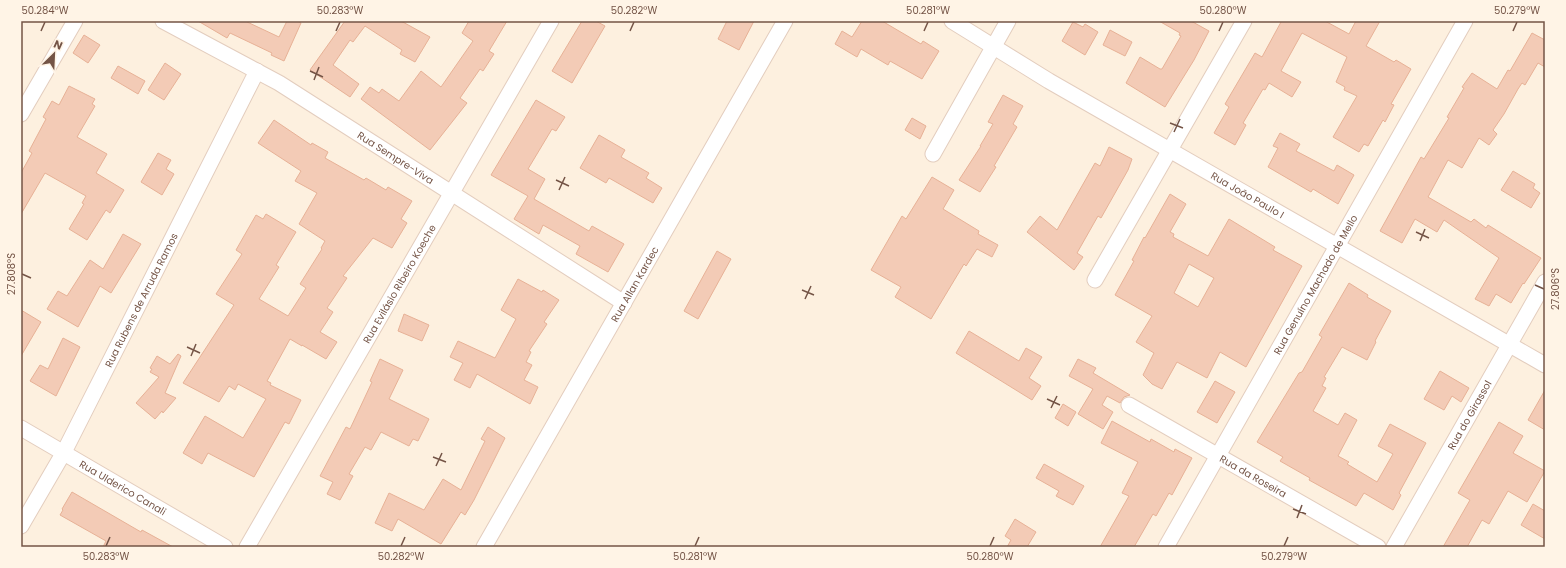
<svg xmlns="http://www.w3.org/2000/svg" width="1566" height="568" font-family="Poppins,sans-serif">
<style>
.building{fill:#f3cbb6;stroke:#e7b196;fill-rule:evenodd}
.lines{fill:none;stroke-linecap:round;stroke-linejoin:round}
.street-casing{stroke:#e3cdbe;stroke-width:17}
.street{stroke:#fff;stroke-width:15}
.ticks{fill:none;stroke:#745446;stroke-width:1.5}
.labels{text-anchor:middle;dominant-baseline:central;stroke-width:3;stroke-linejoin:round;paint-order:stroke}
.street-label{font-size:10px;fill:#745446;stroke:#fff4e6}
.neatline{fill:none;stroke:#745446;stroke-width:1.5}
.ticks-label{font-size:10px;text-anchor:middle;fill:#745446}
</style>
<rect width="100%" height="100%" fill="#fdf0df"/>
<!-- building -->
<g class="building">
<path d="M198,21H245L279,37L287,21H297L301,23L284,61L271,55L272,53L230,33L227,38Z"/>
<path d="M345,21H401L430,37L415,62L400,54L402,50L365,26L353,42L350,40L333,65L359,84L350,97L310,70Z"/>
<path d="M469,21H507L489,51L494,54L483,71L480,69L460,98L467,103L430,150L361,99L370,87L379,93L382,89L399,101L421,71L441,87L473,41L462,33Z"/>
<path d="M582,21H596L605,26L572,83L552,71Z"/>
<path d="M727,21H754L739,50L718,39Z"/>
<path d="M862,21H882L921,44L923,41L939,51L922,79L890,61L888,65L861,49L857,57L835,44L842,31L852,37Z"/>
<path d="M1159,21H1191L1209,31L1194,60L1165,107L1126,83L1140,57L1160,69H1162L1181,36L1179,35L1180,33Z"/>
<path d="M1279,21H1325L1349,34L1356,21H1380L1366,46L1394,62L1396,60L1411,69L1391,104L1394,105L1385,122L1383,120L1368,146L1364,144L1359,152L1333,137L1357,96L1344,90L1345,87L1336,82L1347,57L1302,33L1281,71L1301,82L1292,97L1269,83L1265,90L1263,89L1243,123L1246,125L1235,145L1214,133L1229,107L1225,104L1255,53L1262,57L1281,22Z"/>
<path d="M1073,22L1083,27L1085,24L1098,32L1085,55L1062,41Z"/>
<path d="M1110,30L1132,42L1125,56L1103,45Z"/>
<path d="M1532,33L1545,40V67L1538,63L1525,85L1522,83L1518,89L1504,114L1493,130L1497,134L1489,145L1479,138L1462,168L1448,160L1428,197L1471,222L1474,219L1486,228L1488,225L1541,258L1524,284L1523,283L1511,303L1496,294L1489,306L1475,299L1499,258L1444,220L1437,232L1415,219L1402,243L1380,231L1421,157L1424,159L1449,118L1447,117L1464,88L1462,87L1472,73L1497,89L1508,70L1510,71Z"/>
<path d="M84,35L100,45L88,63L73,53Z"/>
<path d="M165,63L181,74L164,100L148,90Z"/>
<path d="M118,66L145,81L138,94L111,78Z"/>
<path d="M69,86L95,99L92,104L95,106L77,137L107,154L96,173L124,190L110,213L106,210L87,240L69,229L84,204L82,203L86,196L45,173L21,214V173L32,153L29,151L46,119L43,117L52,101L59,105Z"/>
<path d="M1003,95L1023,106L1013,124L1017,127L994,166L996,167L980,192L959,180L981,146H980L993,124L988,122Z"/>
<path d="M536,100L565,117L556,131L552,129L528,169L545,179L534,199L589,231L592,226L624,244L608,272L576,254L580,246L543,225L539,234L514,219L528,196L491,175Z"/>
<path d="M912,118L926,126L920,139L905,130Z"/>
<path d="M274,120L311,145L312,143L328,152L325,158L364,180L366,178L386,190L388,187L412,201L401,219L407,223L392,248L373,238L343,276L347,278L327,308L333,312L320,332L337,342L326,359L302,345V346L290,339L267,381L271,383L270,385L301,400L289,424L285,422L254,477L208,453L202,464L183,453L205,416L243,438L266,399L238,384L235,390L229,386L219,402L183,383L234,305L216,294L242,254L236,250L256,215L263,219L266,214L296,232L276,265L279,267L259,299L288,316L306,288L300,284L322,249L321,248L325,241L299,224L317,193L295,181L301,171L258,143Z"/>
<path d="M1280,133L1300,144L1296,151L1334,171L1337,165L1354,175L1338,204L1313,189L1311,192L1268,167L1278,148L1273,146Z"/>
<path d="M599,135L625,150L621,157L649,173L646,178L662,188L653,203L609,178L606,183L580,168Z"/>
<path d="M1109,147L1132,159L1128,170L1101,218L1098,216L1077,253L1083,257L1074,270L1027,232L1040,216L1057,230L1095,163L1100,166Z"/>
<path d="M158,153L171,160L166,169L174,174L162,195L141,182Z"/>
<path d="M1513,171L1535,184L1533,188L1540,193L1531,208L1501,190Z"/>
<path d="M932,177L954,190L943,209L979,231L978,234L998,245L992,257L977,249L966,266L964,264L931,319L895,297L901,287L871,270L902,216L906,219Z"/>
<path d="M1170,194L1186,204L1170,232L1174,234L1173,237L1208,256L1229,219L1275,247L1273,250L1302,266L1246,367L1220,352L1207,378L1177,362L1162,389L1152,384L1143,375L1154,353L1136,342L1152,316L1115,295L1134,261L1132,260L1144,237L1145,238ZM1189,264L1214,278L1198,307L1174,293Z"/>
<path d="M123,234L141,244L111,293L100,286L78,327L47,309L58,291L67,296L90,260L103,269Z"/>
<path d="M717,251L731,259L698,319L684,311Z"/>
<path d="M518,279L542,292L543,290L559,300L544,322L547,324L529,351L531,352L526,362L532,365L524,380L538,387L530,404L477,374L470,388L454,380L463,363L450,357L458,341L495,358L516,319L501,310Z"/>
<path d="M1349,283L1368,295L1367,297L1391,311L1375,341L1376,342L1367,360L1342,347L1324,377L1326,378L1322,386L1326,388L1313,411L1338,425L1345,413L1357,420L1338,456L1349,462L1347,464L1377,482L1393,454L1378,446L1390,424L1426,443L1399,493L1401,495L1393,510L1364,493L1356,506L1309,480L1310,478L1280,461L1283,457L1257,442L1299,373L1302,372L1322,337L1319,335Z"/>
<path d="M21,310L41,322L21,356Z"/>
<path d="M404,314L429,325L422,341L398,331Z"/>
<path d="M969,331L1019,361L1026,348L1042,357L1029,378L1041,386L1032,400L956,353Z"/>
<path d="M63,338L80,347L56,396L30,381L40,365L48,369Z"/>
<path d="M178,354L181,356L165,393L176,398L163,413L162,411L155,419L136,403L159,377L150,372L152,369L150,368L157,356L170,364Z"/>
<path d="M380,359L403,370L389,399L429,419L418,441L413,439L409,446L381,432L371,450L365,447L349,474L353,476L340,500L327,494L333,482L320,476L346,427L350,429L372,382L370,381Z"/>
<path d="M1078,359L1096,368L1093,373L1130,395L1124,397L1120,403L1107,396L1102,405L1113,412L1103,429L1078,414L1093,389L1069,376Z"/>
<path d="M1440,371L1469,388L1461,402L1452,396L1444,410L1424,399Z"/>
<path d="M1215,381L1235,392L1217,423L1197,412Z"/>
<path d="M1545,390V430L1528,420Z"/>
<path d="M1063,404L1076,412L1068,426L1055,418Z"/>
<path d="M1112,421L1150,442L1151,439L1174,452L1175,449L1192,458L1172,495L1169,493L1156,516L1153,514L1134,547H1100L1129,496L1122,493L1138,462L1101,443Z"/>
<path d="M1499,422L1523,436L1513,453L1545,471L1527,502L1508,491L1489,524L1482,520L1467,547H1443L1470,500L1458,493Z"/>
<path d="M488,427L505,438L474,500L465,515L461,512L441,544L398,519L392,531L375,523L389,493L424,510L443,479L461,490L485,441L481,439Z"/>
<path d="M1044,464L1084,486L1073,505L1056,496L1059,491L1036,478Z"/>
<path d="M72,492L141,532L142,530L173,547H103L106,541L60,515L63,510L62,509Z"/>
<path d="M1533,504L1545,511V539L1521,525Z"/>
<path d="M1015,519L1036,532L1027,547H1007L1011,540L1005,536Z"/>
</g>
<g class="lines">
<defs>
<g id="street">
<path id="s1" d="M163,21L279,83L624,303"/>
<path id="s2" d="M952,21L1049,81L1545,365"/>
<path d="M21,114L75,21"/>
<path d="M933,154L1008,21"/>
<path d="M1095,280L1244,21"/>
<path id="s3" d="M1129,405L1378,547"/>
<path id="s4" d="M21,428L225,547"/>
<path id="s5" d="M21,526L64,452L257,71"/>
<path id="s6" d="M247,547L551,21"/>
<path id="s7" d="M484,547L785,21"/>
<path id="s8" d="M1166,547L1465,21"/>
<path id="s9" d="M1394,547L1545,282"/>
</g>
</defs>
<!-- street casing -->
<use href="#street" class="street-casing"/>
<!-- street -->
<use href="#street" class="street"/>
</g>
<!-- ticks -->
<path class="ticks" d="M41,31L45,22M336,31L340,22M630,31L634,22M924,31L928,22M1219,31L1223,22M1513,31L1517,22M310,71L323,77M314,80L319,67M1170,123L1183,128M1174,132L1180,119M556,180L569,186M559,190L565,177M1416,232L1429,238M1420,241L1425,229M22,274L31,278M1535,285L1544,289M802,290L814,295M805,299L811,286M187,347L200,353M191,356L196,344M1047,399L1060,405M1051,408L1057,396M433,457L446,462M436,466L442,453M1293,509L1306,514M1297,518L1302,505M106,546L110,537M401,546L405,537M695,546L699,537M990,546L994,537M1284,546L1288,537"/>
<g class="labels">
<!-- street labels -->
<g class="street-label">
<text stroke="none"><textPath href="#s1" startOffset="270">Rua Sempre-Viva</textPath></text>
<text stroke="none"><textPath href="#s2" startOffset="343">Rua João Paulo I</textPath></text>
<text stroke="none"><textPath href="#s6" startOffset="304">Rua Evilásio Ribeiro Koeche</textPath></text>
<text stroke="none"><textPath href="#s7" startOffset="303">Rua Allan Kardec</textPath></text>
<text stroke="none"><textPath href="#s8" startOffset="302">Rua Genuíno Machado de Mello</textPath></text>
<text stroke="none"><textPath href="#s5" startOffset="256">Rua Rubens de Arruda Ramos</textPath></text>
<text stroke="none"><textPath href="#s9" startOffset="152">Rua do Girassol</textPath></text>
<text stroke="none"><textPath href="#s3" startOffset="143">Rua da Roseira</textPath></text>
<text stroke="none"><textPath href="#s4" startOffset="118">Rua Ulderico Canali</textPath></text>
</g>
</g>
<!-- border -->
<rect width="1566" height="568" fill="none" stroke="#fff4e6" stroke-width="44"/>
<!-- north arrow -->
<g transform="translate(54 54) rotate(24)" stroke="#fff4e6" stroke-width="3" paint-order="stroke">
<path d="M0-3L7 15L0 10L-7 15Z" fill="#745446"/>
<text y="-6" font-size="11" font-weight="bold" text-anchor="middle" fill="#745446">N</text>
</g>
<rect x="22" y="22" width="1522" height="524" class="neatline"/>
<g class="ticks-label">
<text x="45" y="14">50.284°W</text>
<text x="340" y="14">50.283°W</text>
<text x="634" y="14">50.282°W</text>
<text x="928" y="14">50.281°W</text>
<text x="1223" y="14">50.280°W</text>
<text x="1517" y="14">50.279°W</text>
<text transform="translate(11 274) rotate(-90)" y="4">27.808°S</text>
<text transform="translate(1555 289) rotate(-90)" y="4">27.806°S</text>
<text x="106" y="560">50.283°W</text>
<text x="401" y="560">50.282°W</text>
<text x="695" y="560">50.281°W</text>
<text x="990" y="560">50.280°W</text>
<text x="1284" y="560">50.279°W</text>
</g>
</svg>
